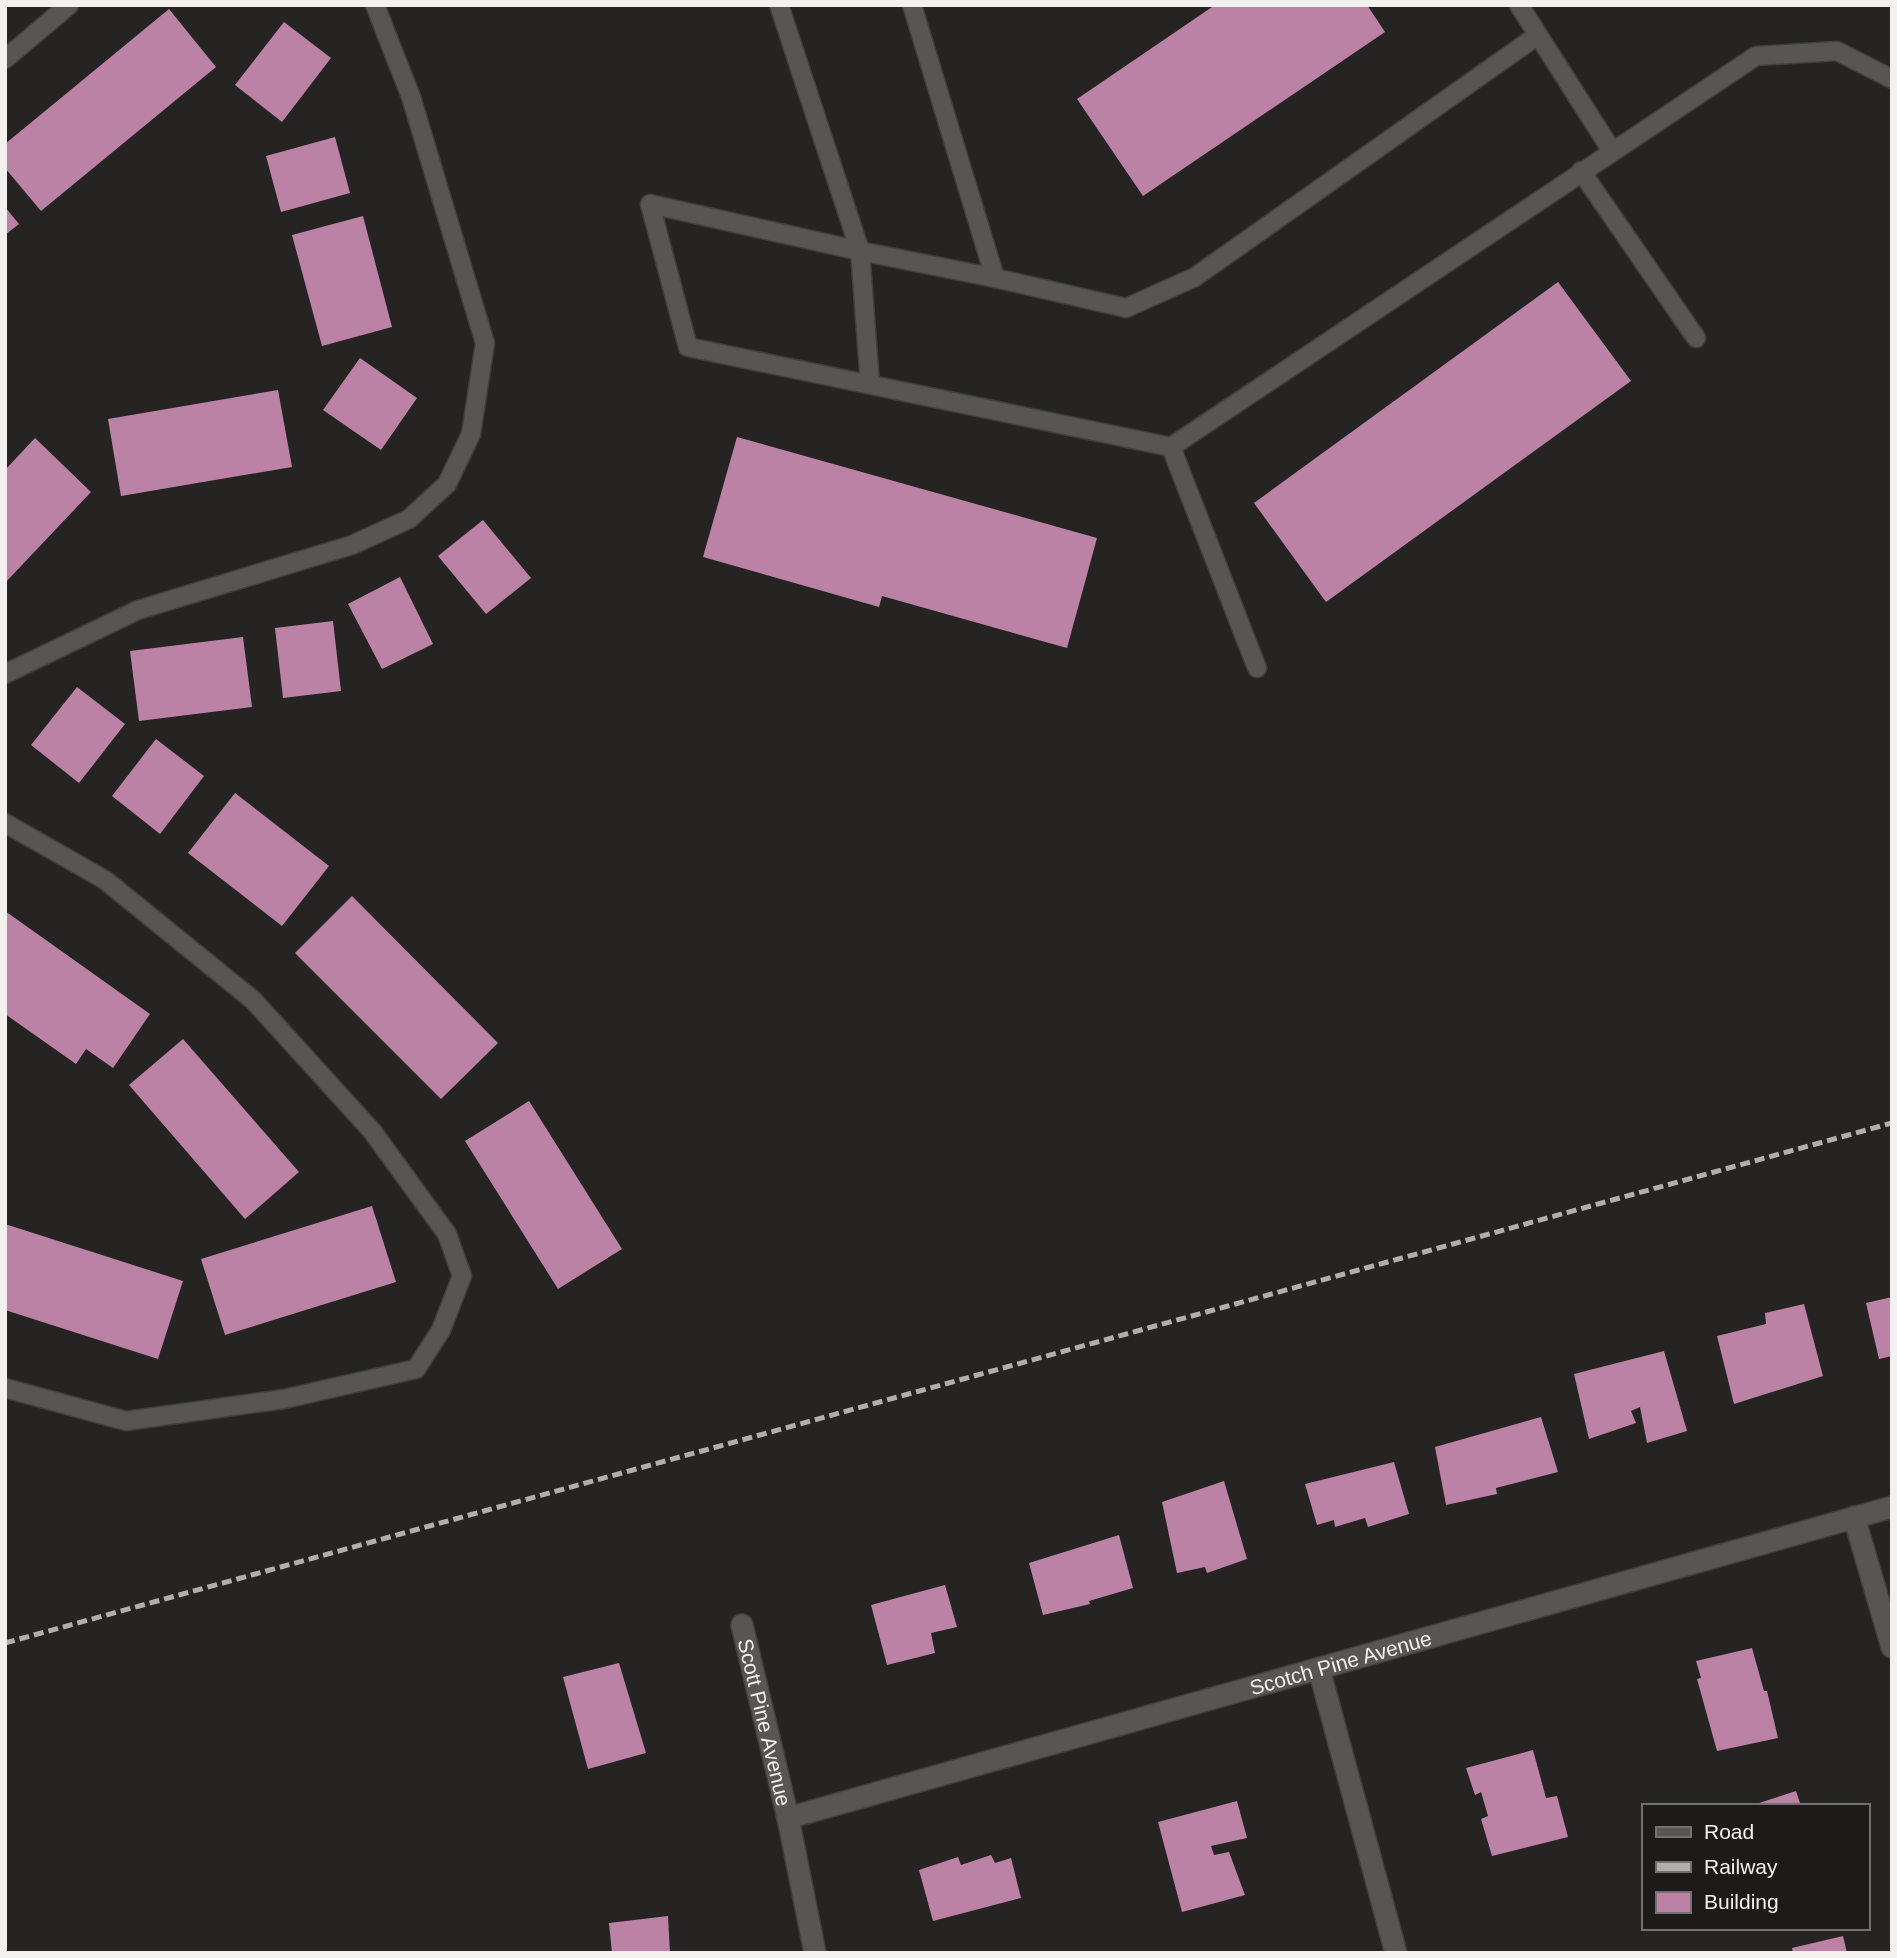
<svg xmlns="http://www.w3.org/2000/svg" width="1897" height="1958" font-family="Helvetica,sans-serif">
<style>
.building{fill:#bb82a6}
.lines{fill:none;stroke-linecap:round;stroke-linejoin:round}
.lane-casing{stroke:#413f3e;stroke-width:21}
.street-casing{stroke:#413f3e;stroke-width:24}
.lane{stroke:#585554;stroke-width:18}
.street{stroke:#585554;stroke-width:21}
.rail{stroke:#b1afad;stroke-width:5;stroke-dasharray:10 5;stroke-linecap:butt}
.labels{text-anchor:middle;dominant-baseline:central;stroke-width:7;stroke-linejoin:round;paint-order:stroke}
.street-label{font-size:21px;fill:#f3f1f0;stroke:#1d1a19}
</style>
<rect width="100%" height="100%" fill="#262422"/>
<!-- building -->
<g class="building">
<path d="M1215,5H1367L1385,32L1143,196L1077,99Z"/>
<path d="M169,9L216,67L41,211L5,168V144Z"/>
<path d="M284,22L331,58L282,122L235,85Z"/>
<path d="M335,137L350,193L281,212L266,156Z"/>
<path d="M5,207L19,224L5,235Z"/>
<path d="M363,216L392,327L322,346L292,235Z"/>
<path d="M1558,282L1631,381L1326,602L1254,503Z"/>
<path d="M360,358L417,398L381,450L323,410Z"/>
<path d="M278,390L292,467L121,496L108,419Z"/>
<path d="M737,437L1097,538L1067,648L882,596L879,607L703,557Z"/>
<path d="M35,438L91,492L5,583V470Z"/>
<path d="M483,520L531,578L486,614L438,556Z"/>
<path d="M400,577L433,644L382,669L348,604Z"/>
<path d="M333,621L341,691L283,698L275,628Z"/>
<path d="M243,637L252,707L139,721L130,651Z"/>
<path d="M77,687L125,724L79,783L31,745Z"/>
<path d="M156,739L204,776L160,834L112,796Z"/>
<path d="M235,793L329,866L282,926L188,853Z"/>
<path d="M352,896L498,1043L441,1099L295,953Z"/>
<path d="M5,911L150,1014L113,1068L86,1049L76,1064L5,1014Z"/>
<path d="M183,1039L299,1172L245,1219L129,1085Z"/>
<path d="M529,1101L622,1249L558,1289L465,1141Z"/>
<path d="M372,1206L396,1282L225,1335L201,1259Z"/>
<path d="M5,1224L183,1281L158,1359L5,1310Z"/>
<path d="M1892,1297V1356L1879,1359L1866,1303Z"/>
<path d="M1804,1304L1823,1376L1734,1404L1717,1336L1766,1324L1765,1313Z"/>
<path d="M1664,1351L1687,1431L1647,1443L1640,1407L1631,1411L1636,1423L1589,1439L1574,1374Z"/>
<path d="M1541,1417L1558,1472L1496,1488L1497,1494L1446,1505L1435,1447Z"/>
<path d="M1394,1462L1409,1514L1368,1527L1365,1518L1335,1527L1334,1520L1317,1525L1305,1484Z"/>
<path d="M1224,1481L1247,1559L1207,1573L1205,1567L1177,1573L1162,1502Z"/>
<path d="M1119,1535L1133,1588L1089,1601L1090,1604L1043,1615L1029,1563Z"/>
<path d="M945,1585L957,1627L931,1633L935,1653L887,1665L871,1605Z"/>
<path d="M1752,1648L1764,1691H1767L1778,1738L1717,1751L1697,1679L1701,1678L1696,1661Z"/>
<path d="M619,1663L646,1753L588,1769L563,1677Z"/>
<path d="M1533,1750L1546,1798L1557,1796L1568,1837L1492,1856L1481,1819L1488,1816L1481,1792L1475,1795L1466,1768Z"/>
<path d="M1796,1791L1801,1806H1753V1805Z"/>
<path d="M1237,1801L1247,1838L1211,1846L1214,1855L1229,1852L1245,1895L1182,1912L1158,1822Z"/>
<path d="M991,1855L995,1863L1011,1858L1021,1898L933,1921L919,1870L958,1857L961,1865Z"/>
<path d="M668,1916L670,1953H612L609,1923Z"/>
<path d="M1843,1936L1847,1953H1793L1792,1948Z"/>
</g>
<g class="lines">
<defs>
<g id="lane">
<path d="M779,5L860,251L650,204L688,347L1171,447L1257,668"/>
<path d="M1519,5L1612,151"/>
<path d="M5,59L69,5"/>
<path d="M1581,171L1696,338"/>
<path d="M995,278L1126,308L1195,277L1538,35"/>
<path d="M870,384L860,251L995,278L912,5"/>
<path d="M1171,447L1756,56L1837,51L1892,79"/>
<path d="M5,674L138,610L352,545L409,519L447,484L471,434L485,343L411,97L375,5"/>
<path d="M5,823L105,880L253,1000L372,1131L447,1234L462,1276L441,1330L416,1369L284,1399L126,1421L5,1388"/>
</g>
<g id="street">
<path d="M1854,1517L1892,1647"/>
<path id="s1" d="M742,1625L788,1818L815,1953"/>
<path d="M1319,1669L1396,1953"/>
<path id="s2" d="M788,1818L1892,1507"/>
</g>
</defs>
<!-- lane casing -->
<use href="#lane" class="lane-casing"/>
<!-- street casing -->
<use href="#street" class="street-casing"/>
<!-- lane -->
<use href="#lane" class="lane"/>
<!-- street -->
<use href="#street" class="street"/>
<!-- rail -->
<path class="rail" d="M5,1643L1892,1123"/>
</g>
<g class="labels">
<!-- street labels -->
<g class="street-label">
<text stroke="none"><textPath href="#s2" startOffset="574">Scotch Pine Avenue</textPath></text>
<text stroke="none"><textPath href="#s1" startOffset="100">Scott Pine Avenue</textPath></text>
</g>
</g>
<!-- border -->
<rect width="1897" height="1958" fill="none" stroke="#f3f1f0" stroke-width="14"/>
<!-- legend -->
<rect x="1642" y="1804" width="228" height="126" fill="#1d1a19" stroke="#73706f" stroke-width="2"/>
<rect x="1656" y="1827" width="35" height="10" fill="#585554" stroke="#73706f" stroke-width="2"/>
<text x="1704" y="1839" font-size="21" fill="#f3f1f0">Road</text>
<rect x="1656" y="1862" width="35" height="10" fill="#b1afad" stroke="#73706f" stroke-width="2"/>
<text x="1704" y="1874" font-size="21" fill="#f3f1f0">Railway</text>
<rect x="1656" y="1892" width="35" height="21" fill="#bb82a6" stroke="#73706f" stroke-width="2"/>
<text x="1704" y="1909" font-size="21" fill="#f3f1f0">Building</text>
</svg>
